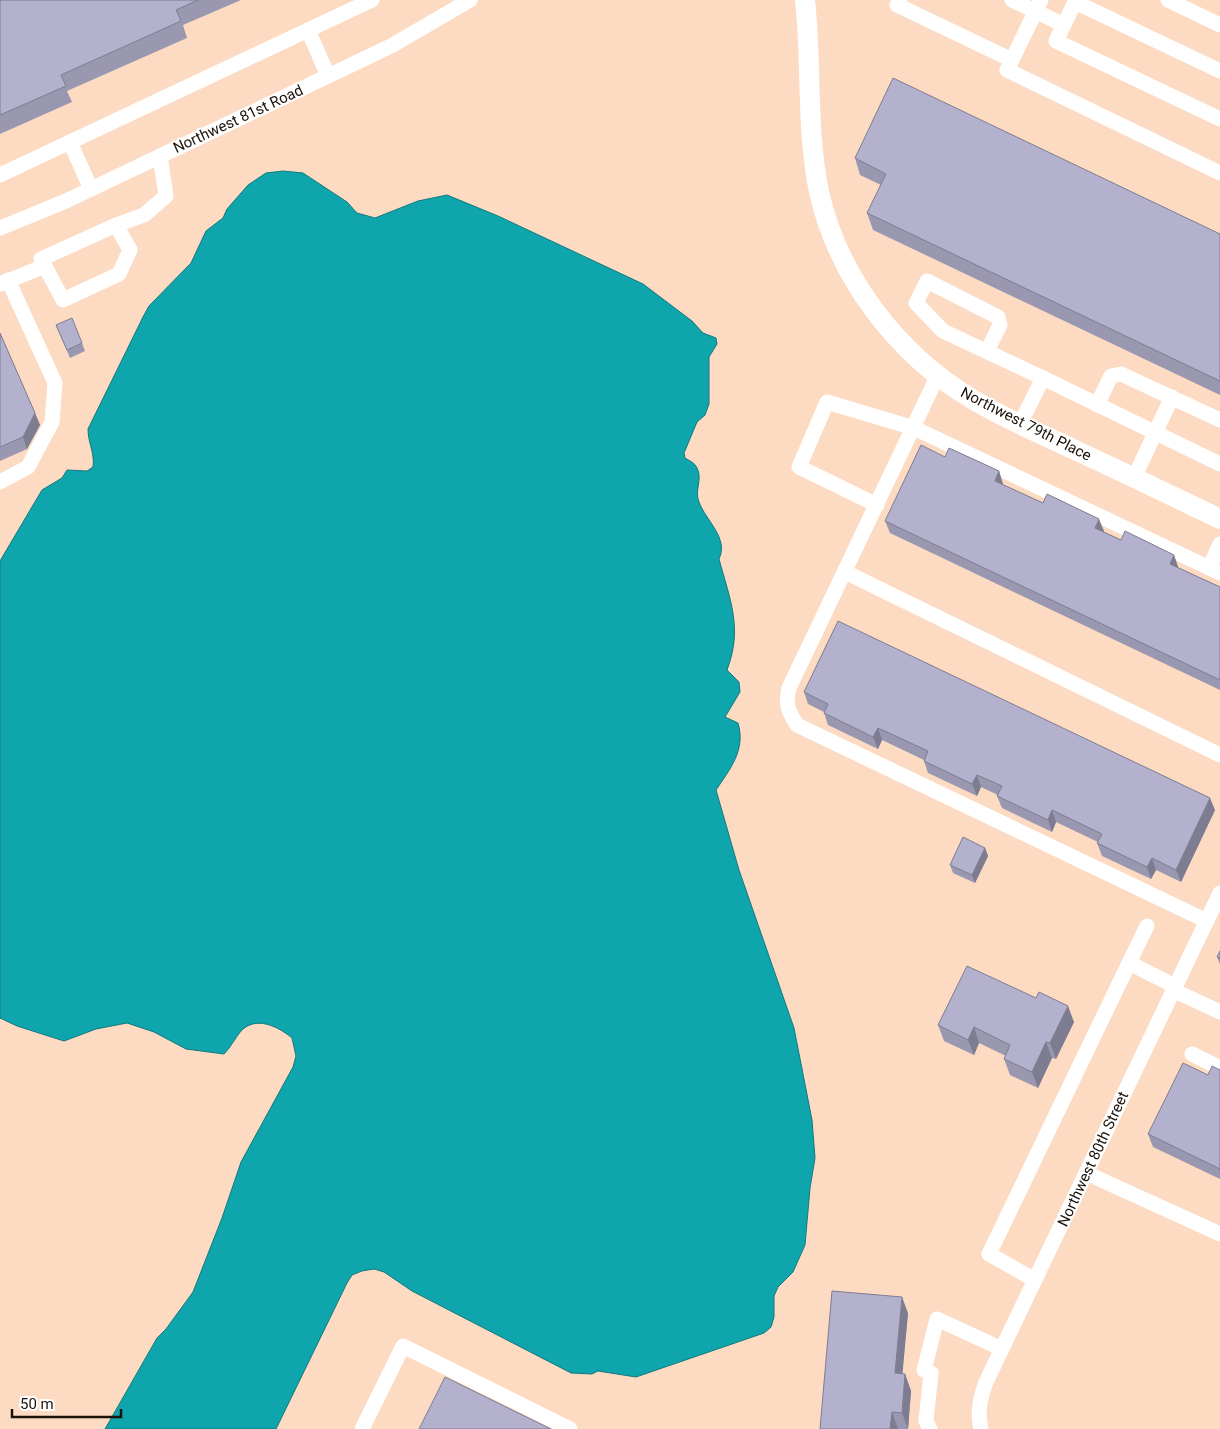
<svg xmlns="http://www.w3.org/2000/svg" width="1220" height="1429" font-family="Roboto,sans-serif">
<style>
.built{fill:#fcdbc2}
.water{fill:#0ea5ac;stroke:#12797c}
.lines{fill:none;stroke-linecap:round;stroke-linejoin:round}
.minor{stroke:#fff;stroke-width:15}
.major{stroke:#fff;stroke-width:20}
.wall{fill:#9a98b0}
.shaded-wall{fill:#7d7c90}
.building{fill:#b3b1cd;stroke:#7d7c90}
.labels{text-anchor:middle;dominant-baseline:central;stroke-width:4;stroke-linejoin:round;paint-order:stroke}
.street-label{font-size:15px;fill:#1b130b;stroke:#fff}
</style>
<rect width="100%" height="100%" fill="#fde8d7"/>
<!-- built -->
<rect class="built" x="0" y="0" width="1220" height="1429"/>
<!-- water -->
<path class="water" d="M283,171L303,173L347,202L357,213L375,218L418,201L447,195L498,216L643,284L692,321L703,333L716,338L717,344L709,357V404L705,415L697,422L684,453L685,458C690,461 695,463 697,468C703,479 694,491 699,502C706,521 729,538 719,559C730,600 743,628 727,670L739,682L740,692L725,717L738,723C746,750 730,769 716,790L739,870L794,1028L812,1120L815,1158L810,1188L805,1245L793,1272L778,1287L774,1296V1317L771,1327L764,1333L636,1377L598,1371L592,1374L571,1373L412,1291L384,1272L374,1269L362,1271L352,1275L347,1283L276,1429H105L157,1338L166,1329L193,1292L222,1218L241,1162L293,1067L296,1056L292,1038C279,1027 256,1015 241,1031C235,1038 231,1047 224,1054L186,1049L154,1032L127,1023L96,1029L64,1041L17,1026L0,1018V561L42,490L62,478L67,470L87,471L93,467C95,453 88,443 88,429L143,317L149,306L191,263L206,231L223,218L227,209L248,185L266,173Z"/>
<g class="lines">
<!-- minor -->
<g class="minor">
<path d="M900,0L897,5L1012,60"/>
<path d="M1012,0L1064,25"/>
<path d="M1041,0L1007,70L1220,173"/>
<path d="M1168,0L1220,25"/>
<path d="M308,30L328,76"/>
<path d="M1220,71L1075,2L1056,41L1220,119"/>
<path d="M70,142L91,189"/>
<path d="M0,175L372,0"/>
<path d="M116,225L130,250L119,274L63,300L41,259L116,225L144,215L166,196L160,156"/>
<path d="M0,228L66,201L391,46L470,0"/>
<path d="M0,284L45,266"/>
<path d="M987,351L1000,325L998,317L927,281L916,303L943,331L1043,378L1020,424"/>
<path d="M938,375L789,688C785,704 788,711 797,725L1207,921"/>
<path d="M1043,378L1220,464"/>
<path d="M1097,405L1111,376L1121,374L1220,420"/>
<path d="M1134,478L1172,397"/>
<path d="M0,482L28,467L52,422L55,383L8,280"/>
<path d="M877,505L799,467L827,402L914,428L1220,573"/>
<path d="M1209,568L1220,544"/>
<path d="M845,572L1220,755"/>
<path d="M1147,926L1129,963L1175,986"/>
<path d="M1173,990L1220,1012"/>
<path d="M1192,1054L1220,1068"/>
<path d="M1086,1173L1220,1234"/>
<path d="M1035,1280L989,1254L1129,963"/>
<path d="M362,1429L403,1346L570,1429"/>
<path d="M930,1429L926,1421L931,1373L924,1370L937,1319L1002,1349"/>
<path d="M981,1429C977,1412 980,1399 986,1382L1220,893"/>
</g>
<!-- major -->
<path class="major" d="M805,0C812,64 806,128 819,192C838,277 897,354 972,399C1005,419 1042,434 1077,451C1125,473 1172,496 1220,519"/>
</g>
<!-- wall -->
<g class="wall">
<path d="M0,0H241L183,25L187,38L67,91L72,102L0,134Z"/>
<path d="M855,158L1220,234V395L873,230L867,213L881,185L860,175Z"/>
<path d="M56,325L82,343L85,351L70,358Z"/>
<path d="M0,333L40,425L27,449L0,461Z"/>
<path d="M999,471L1003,485L1104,531L1103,532L1121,540L1174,555L1178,567V568L1220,587V690L890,533L885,521Z"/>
<path d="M804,692L1215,810L1181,882L1156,870L1151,879L1102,856L1097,843L1098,842L1056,822L1052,832L1002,808L997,796L998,795L981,787L977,796L928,773L924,761V760L882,740L878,749L828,725L824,713V712L808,704Z"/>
<path d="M985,848L988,856L975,883L953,873L950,865Z"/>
<path d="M1220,951V964L1217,957Z"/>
<path d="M1074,1022L1056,1059L1052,1058L1038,1088L1010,1075L1004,1059L1006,1056L979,1043L974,1055L944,1041L938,1025Z"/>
<path d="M1220,1070V1179L1153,1147L1148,1134L1208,1075Z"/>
<path d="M908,1313L902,1374H905L911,1391L908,1429H820Z"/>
</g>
<!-- shaded-wall -->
<g class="shaded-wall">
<path d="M35,413L40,425L27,449L23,437Z"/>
<path d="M999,471L1003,484L999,493L995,481Z"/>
<path d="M1099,519L1104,531L1099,540L1095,528Z"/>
<path d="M1174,555L1178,567L1174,576L1170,564Z"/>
<path d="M878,728L882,740L878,749L873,737Z"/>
<path d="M977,775L981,787L977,796L972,784Z"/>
<path d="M1210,798L1215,810L1181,882L1176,870Z"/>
<path d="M1052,810L1056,822L1052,832L1048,820Z"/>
<path d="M985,848L988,856L975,883L972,875Z"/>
<path d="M1152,858L1156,870L1151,879L1147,867Z"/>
<path d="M1068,1006L1074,1022L1056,1059L1050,1043Z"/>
<path d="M974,1027L979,1043L974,1055L968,1040Z"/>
<path d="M1046,1042L1052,1058L1038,1088L1032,1072Z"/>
<path d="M902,1297L908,1313L901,1390L895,1373Z"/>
<path d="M905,1374L911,1391L908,1429L902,1413Z"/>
<path d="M892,1412L898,1429H890Z"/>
</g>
<!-- building -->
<g class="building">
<path d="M0,0H198L176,10L181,21L61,75L66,86L0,115Z"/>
<path d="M893,78L1220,234V381L867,213L886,174L855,158Z"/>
<path d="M72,318L82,343L67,350L56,325Z"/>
<path d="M0,333L35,413L23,437L0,447Z"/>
<path d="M921,445L945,457L949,448L999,471L995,481L1043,503L1047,494L1099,519L1095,528L1121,540L1125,531L1174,555L1170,564L1220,587V680L885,521Z"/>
<path d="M838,621L1210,798L1176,870L1152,858L1147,867L1097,843L1102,834L1052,810L1048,820L997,796L1002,786L977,775L972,784L924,761L928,751L878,728L873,737L824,713L828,704L804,692Z"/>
<path d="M963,837L985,848L972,875L950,865Z"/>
<path d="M1220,951V958L1217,957Z"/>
<path d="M967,966L1036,998L1039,992L1068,1006L1050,1043L1046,1042L1032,1072L1004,1059L1010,1045L974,1027L968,1040L938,1025Z"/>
<path d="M1183,1063L1208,1075L1212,1066L1220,1070V1169L1148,1134Z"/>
<path d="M832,1291L902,1297L895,1373L905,1374L902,1413L892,1412L890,1429H820Z"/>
<path d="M445,1377L551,1429H419Z"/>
</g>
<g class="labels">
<!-- street labels -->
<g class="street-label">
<text transform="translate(238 119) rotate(-25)">Northwest 81st Road</text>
<text transform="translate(1026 424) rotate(27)">Northwest 79th Place</text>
<text transform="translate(1093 1159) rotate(-65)">Northwest 80th Street</text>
</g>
</g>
<!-- scale -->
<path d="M12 1409v8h109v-8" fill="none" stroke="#1b130b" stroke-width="2.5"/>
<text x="20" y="1409" font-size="15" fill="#1b130b" stroke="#ffffff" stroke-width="4" paint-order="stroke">50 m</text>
</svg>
